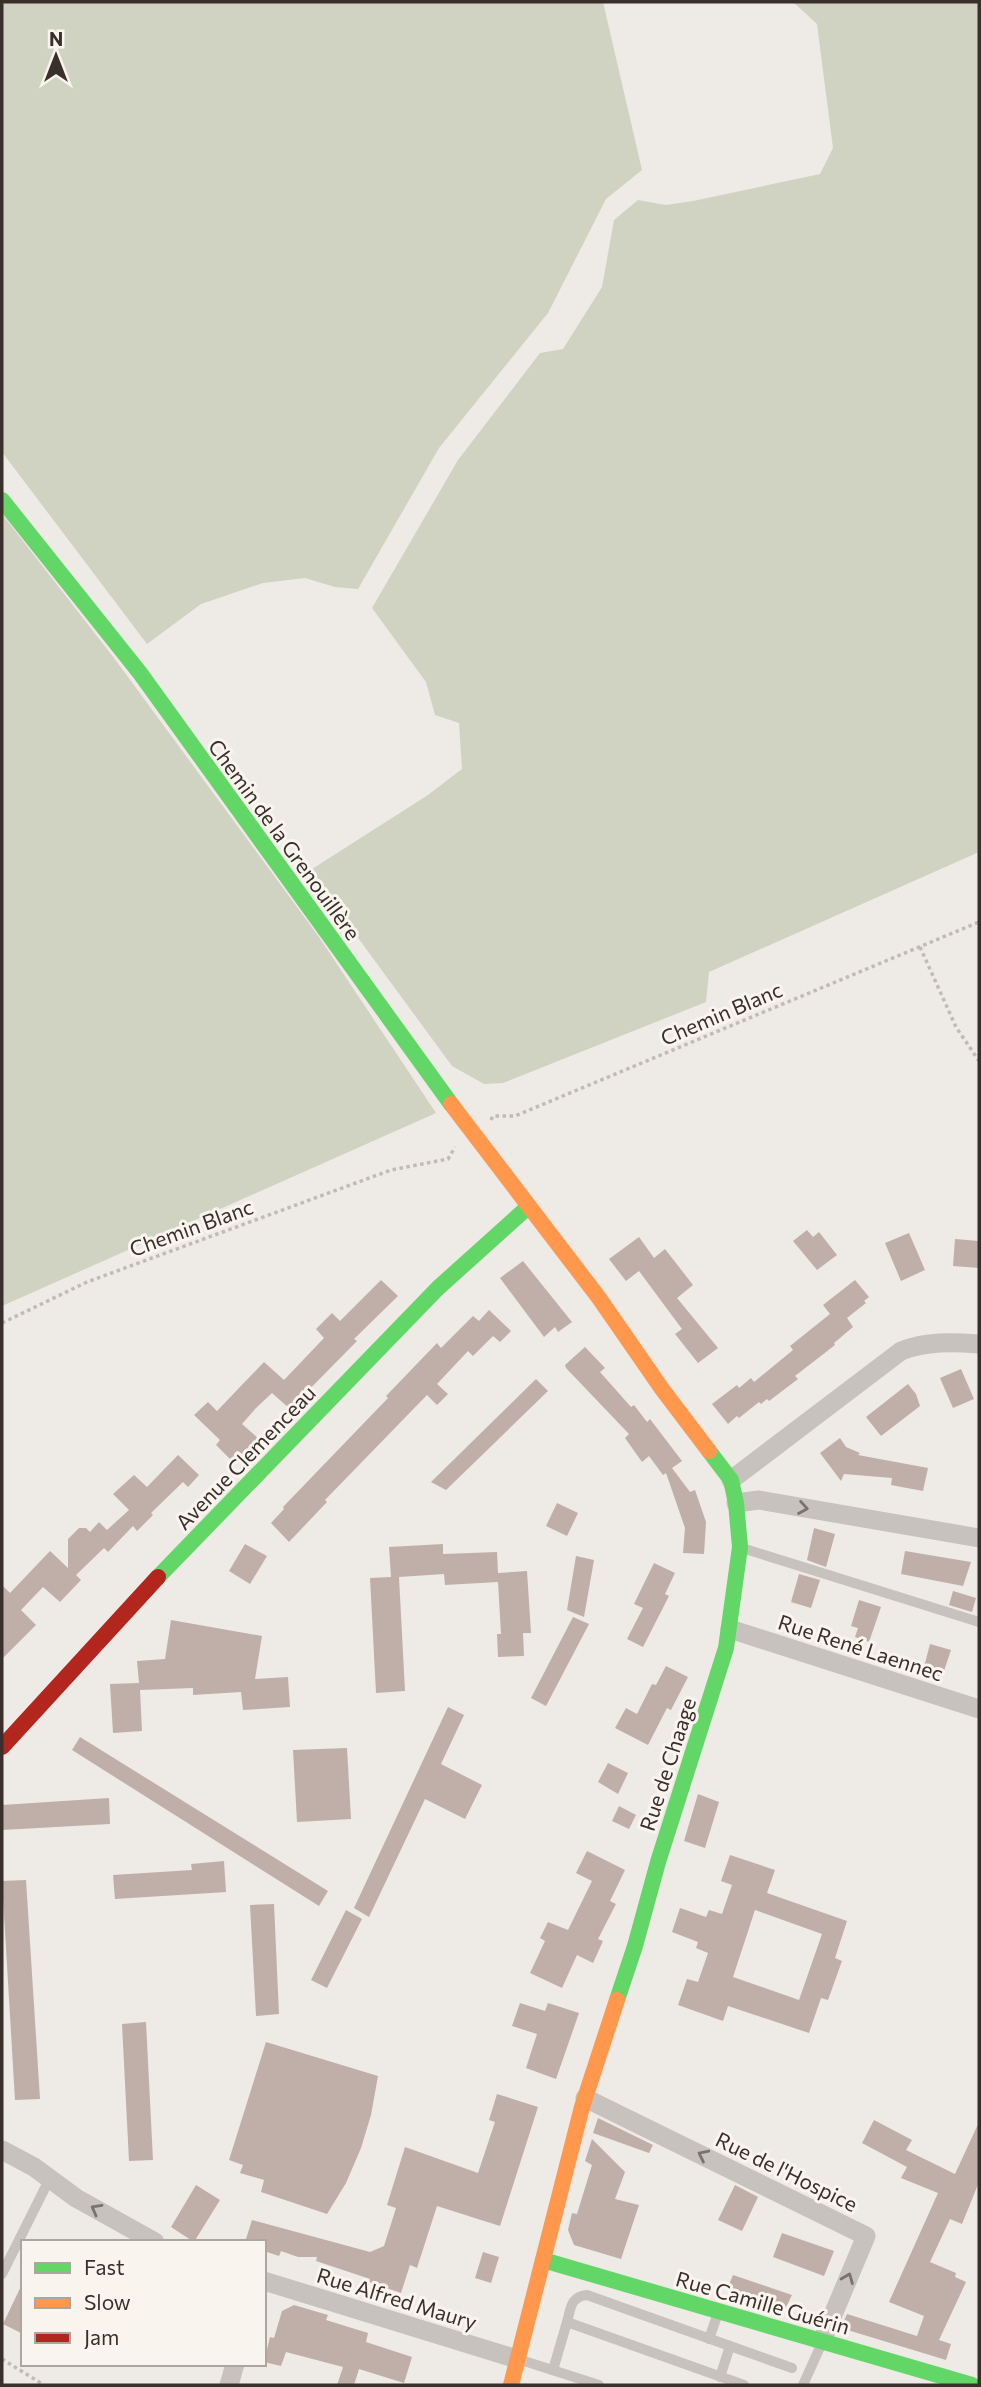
<svg xmlns="http://www.w3.org/2000/svg" width="981" height="2387" font-family="Commissioner,sans-serif">
<style>
.green{fill:#d0d3c1}
.building{fill:#c0afa9;fill-rule:evenodd}
.lines{fill:none;stroke-linecap:round;stroke-linejoin:round}
.path{stroke:#c0bbb7;stroke-width:3.5;stroke-dasharray:3.5 3.5;stroke-linecap:butt}
.lane{stroke:#c7c2be;stroke-width:10}
.street{stroke:#c7c2be;stroke-width:19}
.fast{stroke:#63d668;stroke-width:16}
.slow{stroke:#ff974d;stroke-width:16}
.jam{stroke:#b3261e;stroke-width:16}
.oneway{stroke:#79726e}
.labels{text-anchor:middle;dominant-baseline:central;stroke-width:6;stroke-linejoin:round;paint-order:stroke}
.street-label{font-size:21px;fill:#39302c;stroke:#f9f4ee}
</style>
<rect width="100%" height="100%" fill="#eeeae6"/>
<!-- green -->
<g class="green">
<path d="M2,2H603L642,170L606,199L548,313L439,448L358,589L335,587L305,578L263,583L201,604L147,644L2,452Z"/>
<path d="M793,2H979V852L709,972L706,1002L503,1083L484,1084L452,1066L309,871L428,795L462,769L459,723L435,715L426,682L372,608L458,460L540,353L563,349L602,287L614,220L638,200L666,205L693,201L820,174L833,148L817,24Z"/>
<path d="M2,514L114,658L319,937L436,1113L2,1306Z"/>
</g>
<!-- building -->
<g class="building">
<path d="M807,1230L813,1237L819,1232L837,1255L817,1270L793,1241Z"/>
<path d="M909,1233L925,1270L901,1281L885,1243Z"/>
<path d="M639,1237L654,1258L665,1249L693,1285L677,1298L718,1348L698,1363L675,1334L682,1329L639,1271L626,1281L609,1259Z"/>
<path d="M955,1239L979,1241V1268L953,1266Z"/>
<path d="M523,1261L572,1322L558,1332L555,1327L544,1337L500,1278Z"/>
<path d="M381,1280L398,1296L354,1339L357,1341L290,1409L272,1393L256,1408L242,1424L259,1439L235,1464L216,1445L220,1440L194,1415L208,1402L217,1411L264,1362L284,1380L324,1338L316,1329L332,1313L340,1321Z"/>
<path d="M855,1280L869,1297L864,1301L866,1303L847,1318L853,1327L834,1343L835,1345L795,1376L798,1379L769,1401L767,1399L761,1404L759,1402L739,1418L737,1416L728,1424L712,1404L737,1385L739,1388L751,1378L754,1382L793,1350L790,1346L830,1314L823,1305Z"/>
<path d="M489,1310L511,1331L500,1342L493,1336L473,1356L468,1351L437,1384L448,1394L437,1405L427,1395L325,1500L327,1502L289,1542L271,1523L284,1509L283,1507L388,1398L386,1396L437,1343L441,1348L473,1316L479,1321Z"/>
<path d="M585,1347L605,1368L600,1372L631,1407L634,1405L647,1422L650,1419L682,1461L672,1468L690,1492L695,1490L706,1522L704,1554L683,1553L685,1528L666,1473L663,1475L649,1456L642,1462L625,1438L629,1434L566,1368L565,1365Z"/>
<path d="M961,1369L974,1399L953,1408L940,1378Z"/>
<path d="M536,1379L548,1391L446,1490L431,1482Z"/>
<path d="M908,1384L916,1394L920,1406L881,1436L866,1417Z"/>
<path d="M840,1438L846,1447L860,1453L858,1455L928,1468L923,1491L891,1485L892,1478L844,1474L841,1481L820,1453Z"/>
<path d="M178,1455L199,1475L188,1487L183,1482L151,1513L153,1515L137,1531L133,1526L108,1552L104,1548L76,1575L81,1580L60,1602L43,1587L21,1610L36,1625L2,1659V1585L10,1593L50,1551L68,1568V1539L79,1528H86L90,1532L99,1522L107,1530L129,1510L113,1494L134,1475L147,1487Z"/>
<path d="M557,1503L578,1513L567,1536L546,1526Z"/>
<path d="M814,1528L835,1534L826,1567L807,1560Z"/>
<path d="M245,1544L267,1556L250,1584L229,1571Z"/>
<path d="M443,1544V1554L497,1552L498,1573L527,1571L531,1633H523L524,1656L498,1657L497,1634H501L498,1582L445,1585L444,1574L399,1577L405,1691L376,1693L370,1578L391,1577L389,1547Z"/>
<path d="M905,1551L971,1562L963,1586L901,1574Z"/>
<path d="M576,1556L594,1560L584,1617L567,1610Z"/>
<path d="M654,1563L675,1573L665,1594L669,1596L643,1647L627,1639L643,1608L634,1604Z"/>
<path d="M799,1574L820,1580L811,1608L791,1602Z"/>
<path d="M953,1591L976,1598L972,1612L949,1605Z"/>
<path d="M859,1600L881,1607L869,1642L855,1637L858,1628L851,1626Z"/>
<path d="M573,1617L589,1624L546,1706L531,1698Z"/>
<path d="M171,1620L262,1636L255,1679L288,1677L290,1707L243,1710L241,1692L193,1695V1688L140,1690L142,1731L113,1733L110,1684L139,1683L137,1661L165,1659Z"/>
<path d="M930,1644L951,1650L942,1677L923,1671Z"/>
<path d="M666,1666L688,1677L671,1710L667,1708L648,1745L615,1728L626,1708L637,1714L652,1684L656,1685Z"/>
<path d="M448,1707L464,1715L441,1764L482,1785L465,1819L425,1799L369,1917L354,1908Z"/>
<path d="M80,1737L328,1891L319,1906L72,1750Z"/>
<path d="M347,1748L351,1819L297,1822L293,1750Z"/>
<path d="M608,1763L628,1773L618,1794L598,1782Z"/>
<path d="M698,1794L719,1802L705,1848L684,1841Z"/>
<path d="M109,1798L110,1824L2,1830V1805Z"/>
<path d="M619,1806L636,1815L629,1829L612,1821Z"/>
<path d="M587,1851L625,1870L610,1901L616,1904L598,1939L603,1941L593,1963L577,1955L562,1988L530,1973L545,1941L540,1938L548,1922L568,1930L592,1881L576,1873Z"/>
<path d="M730,1855L775,1870L767,1893L847,1921L835,1958L842,1961L828,2000L821,1998L809,2033L728,2006L723,2021L678,2005L687,1979L698,1982L708,1953L696,1948L698,1942L672,1932L680,1908L706,1917L709,1910L722,1914L732,1885L721,1881ZM755,1910L822,1934L799,2000L733,1977Z"/>
<path d="M224,1861L226,1892L115,1899L113,1875L192,1870L191,1864Z"/>
<path d="M26,1880L40,2099L15,2100L2,1881Z"/>
<path d="M274,1904L279,2014L256,2016L250,1905Z"/>
<path d="M346,1910L362,1919L327,1988L311,1980Z"/>
<path d="M520,2003L545,2011L548,2003L579,2013L556,2079L526,2068L537,2034L512,2026Z"/>
<path d="M146,2022L153,2160L129,2161L122,2024Z"/>
<path d="M266,2042L378,2076L371,2115L361,2148L346,2183L327,2214L261,2192L264,2180L240,2173L243,2165L229,2160Z"/>
<path d="M497,2094L538,2107L500,2226L437,2206L417,2268L410,2265L401,2293L369,2282L370,2279L316,2261L317,2257H298L281,2251L279,2256L264,2251V2242H245L252,2220L370,2252L384,2246L396,2208L387,2205L405,2147L478,2173L495,2122L489,2120Z"/>
<path d="M598,2118L653,2145L649,2153L593,2133Z"/>
<path d="M874,2120L912,2140L906,2150L955,2174L979,2122V2182L962,2224L950,2219L930,2262L956,2273L955,2277L966,2282L939,2340L951,2344L946,2360L841,2328L847,2314L917,2336L924,2316L889,2302L938,2193L901,2178L907,2167L862,2143Z"/>
<path d="M592,2139L625,2172L615,2199L639,2205L621,2259L574,2245L568,2230L572,2213L577,2214L592,2165L585,2161Z"/>
<path d="M196,2185L220,2200L194,2242L171,2227Z"/>
<path d="M735,2185L758,2197L742,2231L718,2220Z"/>
<path d="M782,2233L834,2251L824,2276L773,2257Z"/>
<path d="M483,2252L499,2257L491,2283L475,2278Z"/>
<path d="M733,2275L792,2295L785,2309L760,2303L761,2300L728,2287Z"/>
<path d="M23,2282V2334L3,2324Z"/>
<path d="M294,2305L328,2315L326,2320L368,2333L366,2342L412,2357L404,2383L359,2369L354,2385H337L343,2367L286,2352L281,2366L264,2362L270,2337L274,2338L282,2311Z"/>
</g>
<g class="lines">
<!-- path -->
<g class="path">
<path d="M920,947L956,1027L979,1061"/>
<path d="M491,1120L493,1116H515L979,922"/>
<path d="M2,1323L87,1282L391,1170L448,1159L455,1147"/>
<path d="M2,2359L44,2385"/>
</g>
<!-- lane -->
<g class="lane">
<path d="M742,1548L979,1622"/>
<path d="M2,2274L50,2178"/>
<path d="M567,2322C571,2308 570,2297 587,2295L730,2346"/>
<path d="M709,2339L718,2313"/>
<path d="M521,2360L599,2385"/>
<path d="M553,2370L567,2322L744,2385"/>
<path d="M720,2377L730,2346L792,2368"/>
<path d="M803,2385L821,2345"/>
</g>
<!-- street -->
<g class="street">
<path d="M731,1480L901,1351C926,1341 953,1342 979,1344"/>
<path d="M736,1503L759,1500L979,1538"/>
<path d="M730,1629L979,1709"/>
<path d="M585,2098L866,2236L822,2341"/>
<path d="M2,2150L34,2167L76,2198L155,2242"/>
<path d="M264,2281L517,2359"/>
<path d="M229,2385L235,2364"/>
</g>
<!-- fast -->
<g class="fast">
<path d="M2,500L140,673L451,1104"/>
<path d="M158,1577L438,1288L528,1207"/>
<path d="M617,2000L635,1946L658,1862L726,1648L740,1547L736,1503L731,1480L709,1451"/>
<path d="M543,2260L972,2385"/>
</g>
<!-- slow -->
<g class="slow">
<path d="M451,1104L599,1298L662,1389L709,1451"/>
<path d="M511,2385L582,2107L617,2000"/>
</g>
<!-- jam -->
<path class="jam" d="M2,1747L158,1577"/>
</g>
<!-- one-way arrows -->
<defs><path id="oneway-chevron" d="M-2-3.5L2.5 0L-2 3.5" fill="none" stroke-width="1.6" stroke-linecap="round" stroke-linejoin="round" transform="scale(1.75)"/></defs>
<g class="oneway">
<use href="#oneway-chevron" transform="translate(803 1508) rotate(10)"/>
<use href="#oneway-chevron" transform="translate(703 2155) rotate(-154)"/>
<use href="#oneway-chevron" transform="translate(96 2209) rotate(-151)"/>
<use href="#oneway-chevron" transform="translate(848 2278) rotate(-68)"/>
</g>
<g class="labels">
<!-- street labels -->
<g class="street-label">
<text transform="translate(285 839) rotate(54)">Chemin de la Grenouillère</text>
<text transform="translate(721 1013) rotate(-23)">Chemin Blanc</text>
<text transform="translate(191 1227) rotate(-20)">Chemin Blanc</text>
<text transform="translate(245 1457) rotate(-46)">Avenue Clemenceau</text>
<text transform="translate(861 1647) rotate(18)">Rue René Laennec</text>
<text transform="translate(667 1764) rotate(-72)">Rue de Chaage</text>
<text transform="translate(787 2171) rotate(26)">Rue de l'Hospice</text>
<text transform="translate(397 2298) rotate(17)">Rue Alfred Maury</text>
<text transform="translate(763 2302) rotate(16)">Rue Camille Guérin</text>
</g>
</g>
<!-- border -->
<rect width="981" height="2387" fill="none" stroke="#39302c" stroke-width="7"/>
<!-- legend -->
<rect x="21" y="2240" width="245" height="126" fill="#f9f4ee" stroke="#aca6a0" stroke-width="2"/>
<rect x="35" y="2263" width="35" height="10" fill="#63d668" stroke="#aca6a0" stroke-width="2"/>
<text x="84" y="2275" font-size="21" fill="#39302c">Fast</text>
<rect x="35" y="2298" width="35" height="10" fill="#ff974d" stroke="#aca6a0" stroke-width="2"/>
<text x="84" y="2310" font-size="21" fill="#39302c">Slow</text>
<rect x="35" y="2333" width="35" height="10" fill="#b3261e" stroke="#aca6a0" stroke-width="2"/>
<text x="84" y="2345" font-size="21" fill="#39302c">Jam</text>
<!-- north arrow -->
<g transform="translate(56 56)" stroke="#f9f4ee" stroke-width="5" paint-order="stroke">
<path d="M0-5L12 26L0 18L-12 26Z" fill="#39302c"/>
<text y="-10" font-size="19" font-weight="bold" text-anchor="middle" fill="#39302c">N</text>
</g>
</svg>
